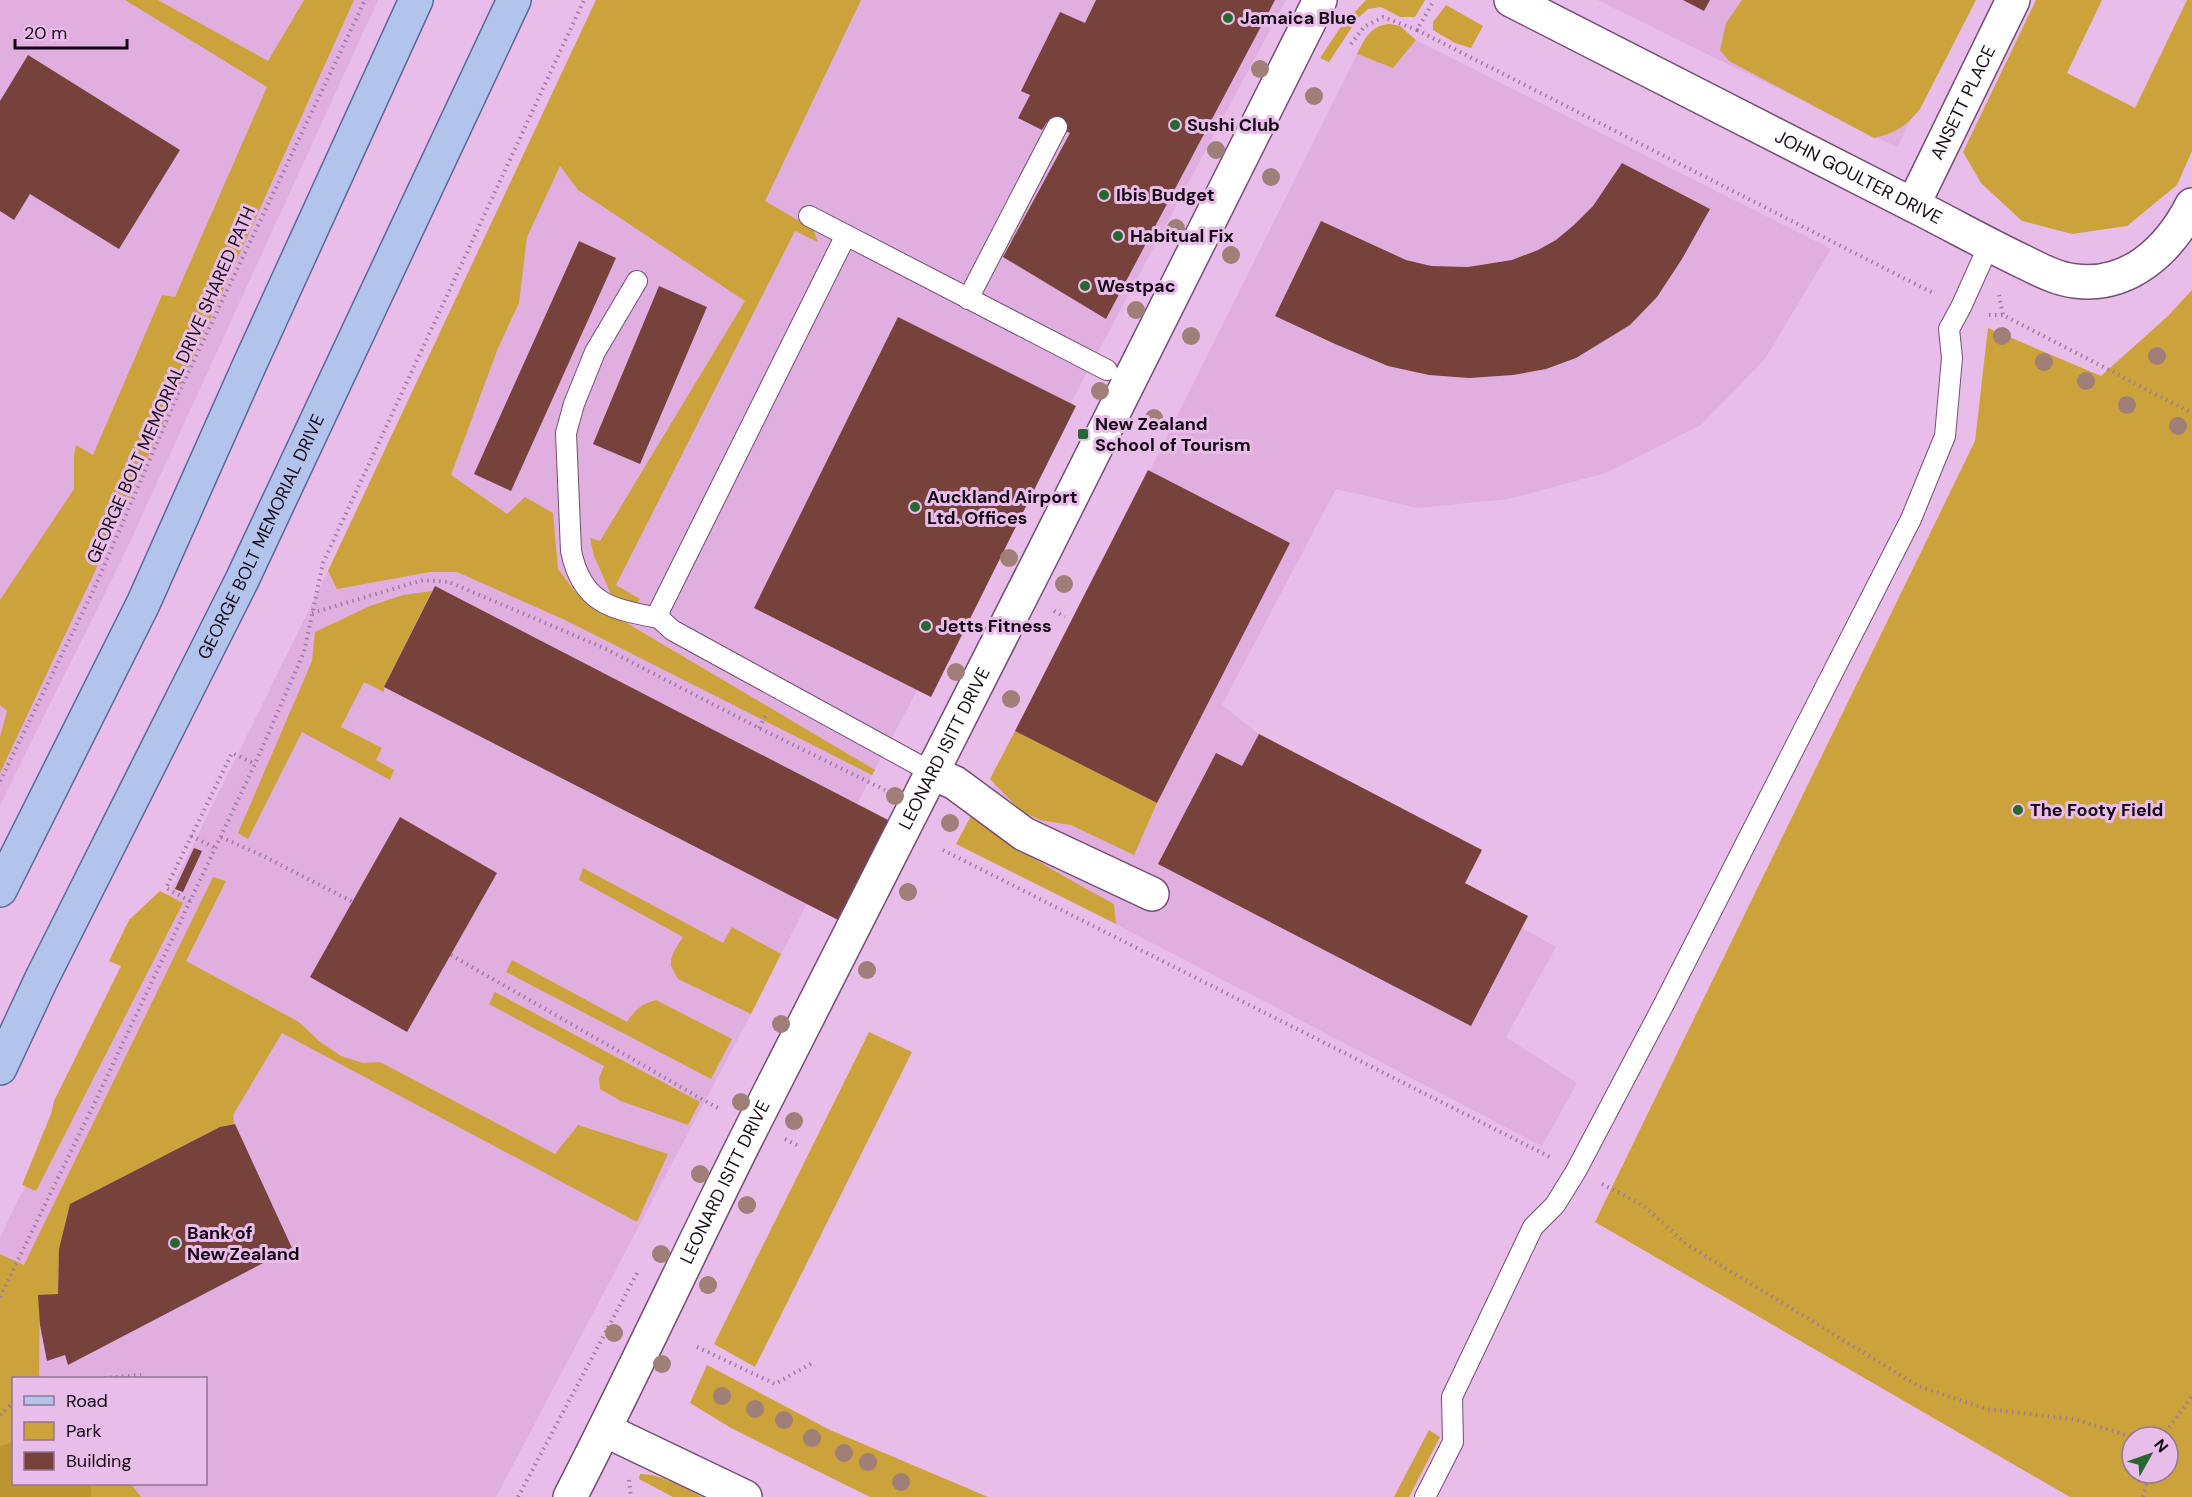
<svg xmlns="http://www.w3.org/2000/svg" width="2192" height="1497" font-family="'DM Sans',sans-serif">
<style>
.built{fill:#e0afe0}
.green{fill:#cca23a;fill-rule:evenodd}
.forest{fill:#bc9431}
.building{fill:#77413c}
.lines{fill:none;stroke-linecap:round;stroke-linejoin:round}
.lane-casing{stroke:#744e74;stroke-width:22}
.street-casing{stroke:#744e74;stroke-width:36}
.primary-casing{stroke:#5b6899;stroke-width:36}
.path{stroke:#9d7c9d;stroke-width:4;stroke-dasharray:1.5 4.5;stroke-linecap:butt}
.lane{stroke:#fff;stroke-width:20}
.street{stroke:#fff;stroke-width:33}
.primary{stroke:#b3c4ec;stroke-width:33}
.tree{fill:#9f7f77}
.poi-dot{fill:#286730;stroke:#e9bde9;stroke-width:2}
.labels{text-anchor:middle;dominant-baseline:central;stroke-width:6;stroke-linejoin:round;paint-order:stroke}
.poi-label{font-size:18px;font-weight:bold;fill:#150715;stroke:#e9bde9;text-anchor:start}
.street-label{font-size:18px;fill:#150715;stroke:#e9bde9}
</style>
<rect width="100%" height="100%" fill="#e9bde9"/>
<!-- built -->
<g class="built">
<path d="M0,0H378L123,557L0,805Z"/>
<path d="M596,0H1286L872,775L751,1014L496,1497H141L131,1484H206V1378H43L39,1375L40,1274L0,1254V1237L328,571Z"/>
<path d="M1597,0H1971L1897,147Z"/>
<path d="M1416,40L1831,249L1765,359L1701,425L1606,473L1508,499L1418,508L1336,489L1222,705L1259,734L1482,850L1465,884L1528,916L1522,928L1556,947L1506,1037L1577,1083L1542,1146L964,845L1357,54L1393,68Z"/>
</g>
<!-- green -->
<g class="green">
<path d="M125,0H158L268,61L304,0H354L129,499L0,773V737L7,711L0,705V600L74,489V456L76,445L93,455L162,295L175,297L267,87Z"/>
<path d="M596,0H861L765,201L813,229L818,242L795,231L616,585L640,599L635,606L611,594L594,556L590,538L600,541L745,301L578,190L560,166L527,237L519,303L498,348L451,475L507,514L525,497L553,513L558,569L576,593L875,770L872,775L565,620L457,572H430L337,589L328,571Z"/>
<path d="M1366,0H1425L1415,17H1400L1381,7L1368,9L1358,18L1329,62L1320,58L1340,28Z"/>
<path d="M1742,0H1976L1920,109C1905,127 1897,132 1874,138L1729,61L1720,50L1726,23Z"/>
<path d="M2036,0H2102L2067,73L2135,108L2187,0H2192V151L2177,185L2127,226L2072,234L2022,221L1981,183L1963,152Z"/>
<path d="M1446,5L1483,26L1471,48L1455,43L1433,30V22Z"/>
<path d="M1390,24L1400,26L1416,40L1393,68L1357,54C1365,38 1371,25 1390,24Z"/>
<path d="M2192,290V1497H2070L1595,1222L1975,441L1988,328L2101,376L2168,316ZM2132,1437H2168V1473H2132Z"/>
<path d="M432,591L384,687V692L364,682L341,727L382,748L376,760L394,770L390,780L302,732L248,839L238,833L312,661L315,632L370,606L403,595Z"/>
<path d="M1015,731L1157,803L1134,855L1071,825L1040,820L1021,811L990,779Z"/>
<path d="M971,816C1016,850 1065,877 1114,904L1116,924L956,844Z"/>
<path d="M583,868L723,943L732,927L781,954L751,1014L678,979L671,966V960L674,951L683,937L579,880Z"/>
<path d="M213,877L226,881L186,961L299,1022L319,1041L341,1056L363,1063L380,1062L555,1154L578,1125L668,1154L637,1222L282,1033L233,1115L234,1124L220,1127L70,1204L59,1249L58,1294L40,1296L39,1375L43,1378H14V1484H131L141,1497H0V1254L24,1265Z"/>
<path d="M160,891L183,903L36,1191L22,1185L51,1114L54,1101L121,966L109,961L129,920Z"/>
<path d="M512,960L627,1022C635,1010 641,1004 656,1000L732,1039L711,1079L506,972Z"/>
<path d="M495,992L700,1102L688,1125L621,1101L600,1089L599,1078L604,1066L489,1004Z"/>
<path d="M869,1032L912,1052L755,1367L714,1344Z"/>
<path d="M707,1365L830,1430L988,1497H870L731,1428L690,1403Z"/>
<path d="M1429,1430L1440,1437L1409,1497H1394Z"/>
<path d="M640,1474C662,1474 684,1488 702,1497H673L639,1479Z"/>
</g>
<!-- forest -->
<path class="forest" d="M13,1442L14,1484H91V1497H0V1446Z"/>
<!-- building -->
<g class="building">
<path d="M1096,0H1275L1106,319L1003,257L1070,133L1047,122L1042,130L1018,118L1030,95L1021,91L1060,12L1085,23Z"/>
<path d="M1683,0H1710L1704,11Z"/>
<path d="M28,55L180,150L119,249L30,194L14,220L0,211V101Z"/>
<path d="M1622,163L1710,209L1682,259L1657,297L1630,325L1576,358L1546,369L1513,375L1469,378L1429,375L1388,366L1335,344L1275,316L1321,221L1406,260L1431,266L1468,267L1512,260L1538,250L1556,240L1574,225L1593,206Z"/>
<path d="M579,241L616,258L511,491L474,474Z"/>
<path d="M659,286L707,307L640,464L593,444Z"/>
<path d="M898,317L1076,406L931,697L754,608Z"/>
<path d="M1148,470L1290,543L1157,803L1015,731Z"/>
<path d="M435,586L892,822L840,921L384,687Z"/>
<path d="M1259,734L1482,850L1465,883L1528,916L1471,1026L1158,864L1216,753L1242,766Z"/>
<path d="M400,817L497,873L407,1032L310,977Z"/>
<path d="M194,848L202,851L183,892L175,889Z"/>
<path d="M235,1124L292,1248L68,1365L65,1355L47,1361L40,1325L38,1295L58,1294L59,1249L70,1204L220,1127Z"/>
</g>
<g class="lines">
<defs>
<g id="lane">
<path d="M809,216L1107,370"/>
<path d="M846,235L660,609L659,618L672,630L933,773"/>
<path d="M637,281L595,352L574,404L566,433L571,551C582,604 611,609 659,618"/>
<path d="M968,299L1057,127"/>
<path d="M1425,1497L1453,1442L1452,1397L1533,1227L1555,1205L1576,1171L1664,1004L1911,519L1945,436L1952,358L1949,329L1961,307L1989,245"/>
</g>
<g id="street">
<path id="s1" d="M1511,0C1644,68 1778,136 1911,204C1949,223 1986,244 2024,262C2040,270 2057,279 2075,281C2129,288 2169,250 2192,205"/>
<path id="s2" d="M1913,205L2013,0"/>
<path d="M933,773L955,783L1024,834L1152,894"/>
<path d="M605,1430L745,1497"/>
<path id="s3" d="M570,1497C633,1375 690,1250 752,1127C943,752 1133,377 1320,0"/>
</g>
<g id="primary">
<path d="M0,890L143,604L249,366L416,0"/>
<path id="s4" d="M0,1068L41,980L242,580L514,0"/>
</g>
</defs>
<!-- lane casing -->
<use href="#lane" class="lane-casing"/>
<!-- street casing -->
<use href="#street" class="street-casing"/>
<!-- primary casing -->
<use href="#primary" class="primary-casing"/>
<!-- path -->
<g class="path">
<path d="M1417,30L1935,294"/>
<path d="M1351,44L1364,27L1383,17L1417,30L1434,0"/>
<path d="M1999,295L2003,315L2192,413"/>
<path d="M1989,315H2003"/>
<path d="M1054,611L1065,617"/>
<path d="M312,613L423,580L449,582L604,648L759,728L885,790"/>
<path d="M759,728L766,715"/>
<path d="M0,781L95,587L177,396L365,0"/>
<path d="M191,836L216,848"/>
<path d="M221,837L261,855L353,902"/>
<path d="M943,850L1550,1157"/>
<path d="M190,901L166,888L232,753L255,764"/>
<path d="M451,955L721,1110"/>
<path d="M785,1139L797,1145"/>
<path d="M1602,1184L1644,1206L1686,1244L1918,1386L1986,1409L2074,1419L2132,1437"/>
<path d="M0,1297L94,1104L255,764L304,652L323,563L584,0"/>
<path d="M697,1347L775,1384L814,1362"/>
<path d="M104,1378L141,1375"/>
<path d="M0,1415L14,1402"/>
<path d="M2162,1437L2192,1396"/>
<path d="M629,1480L631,1497"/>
<path d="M518,1497L637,1273"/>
<path d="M2143,1497L2149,1473"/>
</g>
<!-- lane -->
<use href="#lane" class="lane"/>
<!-- street -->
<use href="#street" class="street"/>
<!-- primary -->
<use href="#primary" class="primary"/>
</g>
<!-- trees -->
<g class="tree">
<circle cx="1260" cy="69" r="9"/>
<circle cx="1314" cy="96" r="9"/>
<circle cx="1216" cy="150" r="9"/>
<circle cx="1271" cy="177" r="9"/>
<circle cx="1176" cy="228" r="9"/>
<circle cx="1231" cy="255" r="9"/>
<circle cx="1136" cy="310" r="9"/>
<circle cx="1191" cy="336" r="9"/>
<circle cx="2002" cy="336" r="9"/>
<circle cx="2157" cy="356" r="9"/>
<circle cx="2044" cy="362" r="9"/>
<circle cx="2086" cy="381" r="9"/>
<circle cx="1100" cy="391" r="9"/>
<circle cx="2127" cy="405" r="9"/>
<circle cx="1154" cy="418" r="9"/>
<circle cx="2178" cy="426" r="9"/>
<circle cx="1009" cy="558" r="9"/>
<circle cx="1064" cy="584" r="9"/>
<circle cx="956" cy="672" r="9"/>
<circle cx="1011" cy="699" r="9"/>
<circle cx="895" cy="796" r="9"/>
<circle cx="950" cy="823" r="9"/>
<circle cx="908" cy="892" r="9"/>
<circle cx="867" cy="970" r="9"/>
<circle cx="781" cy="1024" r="9"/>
<circle cx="741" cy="1102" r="9"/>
<circle cx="794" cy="1121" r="9"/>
<circle cx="700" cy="1174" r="9"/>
<circle cx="747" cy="1205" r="9"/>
<circle cx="661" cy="1254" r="9"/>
<circle cx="708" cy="1285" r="9"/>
<circle cx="614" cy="1333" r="9"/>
<circle cx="662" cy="1364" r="9"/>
<circle cx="722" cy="1396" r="9"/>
<circle cx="755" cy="1409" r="9"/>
<circle cx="784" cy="1420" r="9"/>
<circle cx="812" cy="1438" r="9"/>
<circle cx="844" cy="1453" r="9"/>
<circle cx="868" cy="1462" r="9"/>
<circle cx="901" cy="1482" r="9"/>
</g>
<!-- markers -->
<g class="poi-dot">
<circle cx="1228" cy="18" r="6"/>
<circle cx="1175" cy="125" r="6"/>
<circle cx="1104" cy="195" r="6"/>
<circle cx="1118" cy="236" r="6"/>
<circle cx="1085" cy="286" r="6"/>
<rect x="1077" y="428" width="12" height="12" rx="3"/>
<circle cx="915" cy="507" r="6"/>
<circle cx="926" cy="626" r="6"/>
<circle cx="2018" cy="810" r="6"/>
<circle cx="175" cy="1243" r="6"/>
</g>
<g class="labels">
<!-- poi labels -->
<g class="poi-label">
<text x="1240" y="18">Jamaica Blue</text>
<text x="1187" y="125">Sushi Club</text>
<text x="1116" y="195">Ibis Budget</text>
<text x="1130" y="236">Habitual Fix</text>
<text x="1097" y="286">Westpac</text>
<text x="1095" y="424">New Zealand<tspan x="1095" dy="21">School of Tourism</tspan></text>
<text x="927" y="497">Auckland Airport<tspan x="927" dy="21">Ltd. Offices</tspan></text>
<text x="938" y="626">Jetts Fitness</text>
<text x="2030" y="810">The Footy Field</text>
<text x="187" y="1233">Bank of<tspan x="187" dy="21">New Zealand</tspan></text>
</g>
<!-- street labels -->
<g class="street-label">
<text stroke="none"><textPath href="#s2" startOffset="114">ANSETT PLACE</textPath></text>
<text stroke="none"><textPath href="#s1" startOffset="390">JOHN GOULTER DRIVE</textPath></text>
<text transform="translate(171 385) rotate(-66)">GEORGE BOLT MEMORIAL DRIVE SHARED PATH</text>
<text stroke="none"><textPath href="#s4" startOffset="592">GEORGE BOLT MEMORIAL DRIVE</textPath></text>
<text stroke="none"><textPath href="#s3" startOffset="837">LEONARD ISITT DRIVE</textPath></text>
<text stroke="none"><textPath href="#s3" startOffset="351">LEONARD ISITT DRIVE</textPath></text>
</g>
</g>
<!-- legend -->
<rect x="12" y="1377" width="195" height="108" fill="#e9bde9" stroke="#947494" stroke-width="1.5"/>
<rect x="24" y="1396" width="30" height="9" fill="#b3c4ec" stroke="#947494" stroke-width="1.5"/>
<text x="66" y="1407" font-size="18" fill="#150715">Road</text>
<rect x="24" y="1422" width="30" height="18" fill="#cca23a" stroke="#947494" stroke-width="1.5"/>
<text x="66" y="1437" font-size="18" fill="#150715">Park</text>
<rect x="24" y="1452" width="30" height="18" fill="#77413c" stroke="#947494" stroke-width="1.5"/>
<text x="66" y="1467" font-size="18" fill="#150715">Building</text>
<!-- north arrow -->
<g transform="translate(2150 1455) rotate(50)"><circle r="28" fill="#e9bde9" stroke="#947494" stroke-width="1.5"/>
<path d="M0-4.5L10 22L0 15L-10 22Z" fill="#286730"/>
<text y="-9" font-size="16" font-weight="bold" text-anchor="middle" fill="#150715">N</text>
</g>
<!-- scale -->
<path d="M15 39v9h112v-9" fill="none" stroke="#150715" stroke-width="3"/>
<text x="24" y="39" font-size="18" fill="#150715" stroke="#e9bde9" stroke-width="4.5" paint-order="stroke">20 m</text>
</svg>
